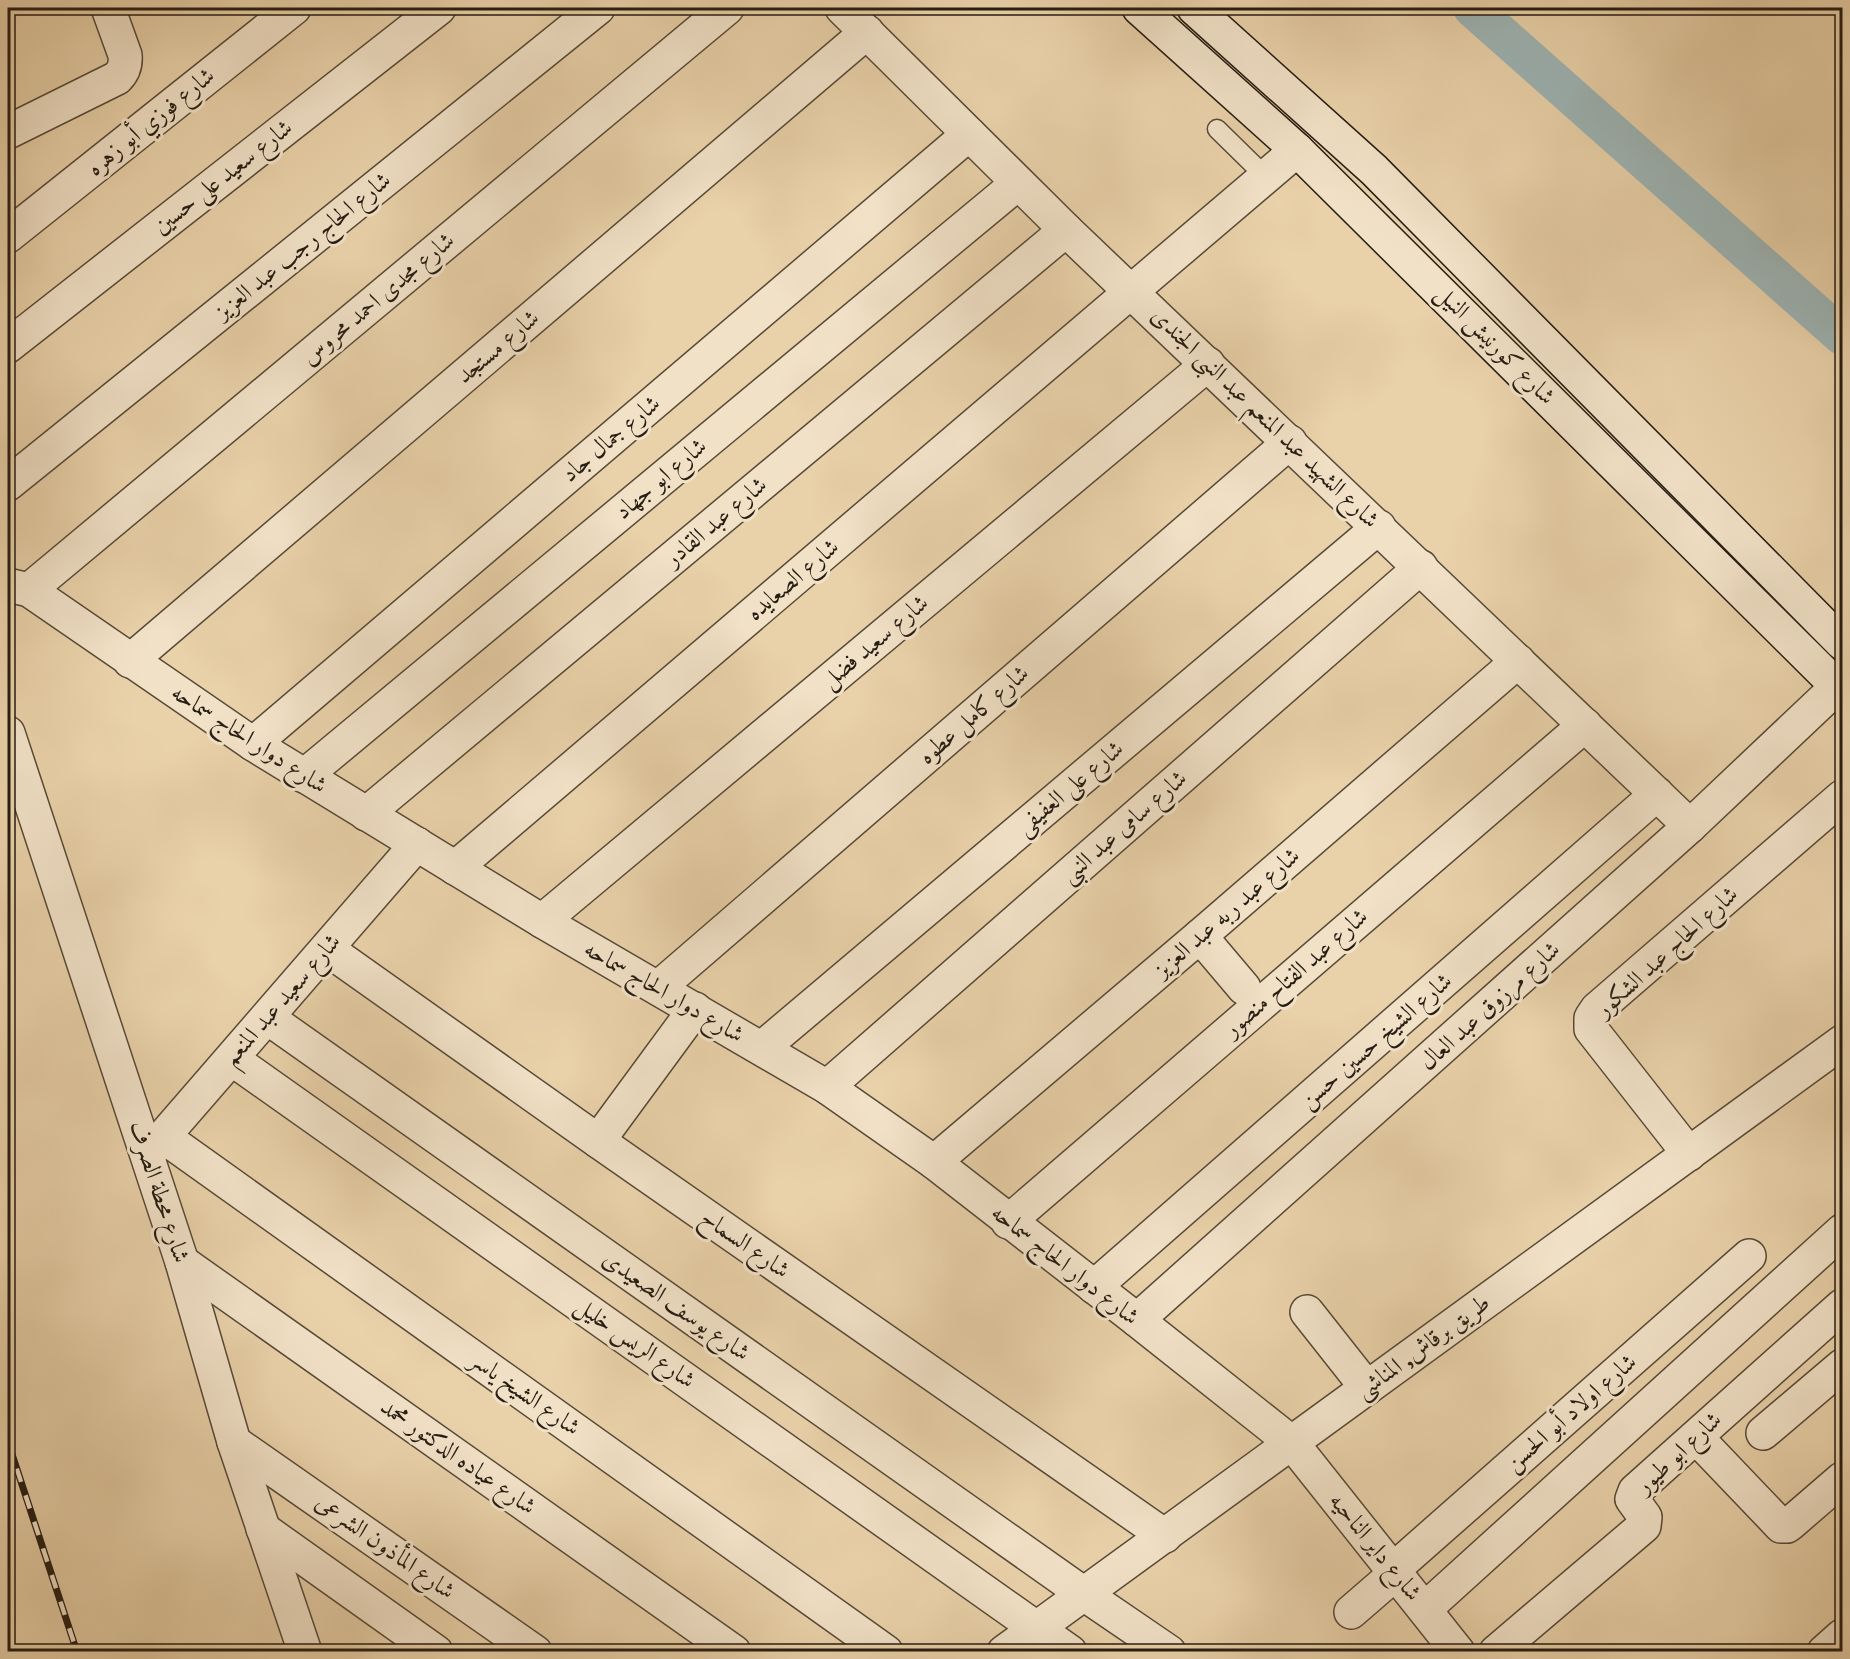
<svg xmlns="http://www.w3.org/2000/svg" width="1850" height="1659" font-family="'IM FELL DW Pica',Amiri,serif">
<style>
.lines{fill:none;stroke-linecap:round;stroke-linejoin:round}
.canal{stroke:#9db4b4;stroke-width:38}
.service-casing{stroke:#574a38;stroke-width:21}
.minor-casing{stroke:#574a38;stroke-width:36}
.tertiary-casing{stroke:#574a38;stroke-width:36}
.secondary-casing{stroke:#261d13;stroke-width:36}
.service{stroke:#f1e1c7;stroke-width:18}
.minor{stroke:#f1e1c7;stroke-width:33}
.tertiary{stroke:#f1e1c7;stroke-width:33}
.secondary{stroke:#f1e1c7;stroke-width:33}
.rail-casing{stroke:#261d13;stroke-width:7}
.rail{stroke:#f1e1c7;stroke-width:4.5;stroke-dasharray:14;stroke-linecap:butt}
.labels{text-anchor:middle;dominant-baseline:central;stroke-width:6;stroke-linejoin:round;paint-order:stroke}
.street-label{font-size:24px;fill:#261d13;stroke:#f1e1c7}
</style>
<rect width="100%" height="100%" fill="#e9d1a9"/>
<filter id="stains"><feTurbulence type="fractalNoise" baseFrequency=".00333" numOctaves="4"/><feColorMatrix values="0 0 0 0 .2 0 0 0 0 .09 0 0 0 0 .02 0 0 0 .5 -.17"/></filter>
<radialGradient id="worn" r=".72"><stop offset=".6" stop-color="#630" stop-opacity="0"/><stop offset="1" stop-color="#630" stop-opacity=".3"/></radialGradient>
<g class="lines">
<!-- canal -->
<path class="canal" d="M1472,8L1842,336"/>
<defs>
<path id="service" d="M1217,129L1266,177"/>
<g id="minor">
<path d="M842,8L1066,230L1690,826"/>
<path d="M8,132L117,78C124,71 126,65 125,55L108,8"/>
<path d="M8,236L294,8"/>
<path d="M8,346L439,8"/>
<path d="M8,484L598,8"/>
<path d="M8,585L29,590L253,744L542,921L827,1087L934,1162L1137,1320L1292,1443L1458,1652"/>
<path d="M29,590L727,8"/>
<path d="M130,661L867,32"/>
<path d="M8,733L182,1262L234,1442L305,1652"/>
<path d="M253,744L969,134"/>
<path d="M304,776L1018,183"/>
<path d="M366,814L1066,230"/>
<path d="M455,868L1297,150"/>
<path d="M542,921L1208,364"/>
<path d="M1200,936L1244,988"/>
<path d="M327,949L598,1141L1165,1536"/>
<path d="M658,988L1290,442"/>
<path d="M268,1018L1084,1594L1169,1652"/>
<path d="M762,1048L1379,527"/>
<path d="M232,1059L1070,1652"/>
<path d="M827,1087L1421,567"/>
<path d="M164,1137L886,1652"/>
<path d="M598,1141L695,1009"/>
<path d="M150,1152L417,844"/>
<path d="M1689,1154L1591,1029V1018L1597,1009L1842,797"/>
<path d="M934,1162L1200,936L1518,661"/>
<path d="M1008,1222L1585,725"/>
<path d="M182,1262L734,1652"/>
<path d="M1094,1287L1657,794"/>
<path d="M1307,1312L1367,1388"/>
<path d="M1137,1320L1690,826L1838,686"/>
<path d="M1763,1433L1842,1366"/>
<path d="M1696,1437L1781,1526H1787L1791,1523L1842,1479"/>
<path d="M234,1442L535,1652"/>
<path d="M263,1529L436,1652"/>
<path d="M1393,1570L1749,1256"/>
<path d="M1425,1609L1842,1231"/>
<path d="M1351,1612L1396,1573"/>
<path d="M1496,1652L1644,1526L1645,1517L1632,1499L1635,1491L1842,1306"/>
<path d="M1824,1652L1842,1636"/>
</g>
<path id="tertiary" d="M1004,1652L1842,1042"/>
<g id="secondary">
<path d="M1139,8L1297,150L1842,691"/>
<path d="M1194,8L1374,170L1842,643"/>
</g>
</defs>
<!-- service casing -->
<use href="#service" class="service-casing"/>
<!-- minor casing -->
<use href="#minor" class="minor-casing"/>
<!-- tertiary casing -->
<use href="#tertiary" class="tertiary-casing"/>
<!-- secondary casing -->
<use href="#secondary" class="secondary-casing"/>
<!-- service -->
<use href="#service" class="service"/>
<!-- minor -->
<use href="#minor" class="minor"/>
<!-- tertiary -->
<use href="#tertiary" class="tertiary"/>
<!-- secondary -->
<use href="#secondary" class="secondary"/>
<defs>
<path id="rail" d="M8,1442L77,1652"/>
</defs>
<!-- rail casing -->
<use href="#rail" class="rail-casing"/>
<!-- rail -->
<use href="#rail" class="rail"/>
</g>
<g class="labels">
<!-- street labels -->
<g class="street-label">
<text transform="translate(151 122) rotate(-39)">شارع فوزي أبو زهره</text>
<text transform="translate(223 177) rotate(-38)">شارع سعيد على حسين</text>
<text transform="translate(303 246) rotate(-39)">شارع الحاج رجب عبد العزيز</text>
<text transform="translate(378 299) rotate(-40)">شارع مجدى احمد محروس</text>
<text transform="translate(1495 345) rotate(45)">شارع كورنيش النيل</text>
<text transform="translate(498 347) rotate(-40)">شارع مستجد</text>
<text transform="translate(1265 418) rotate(44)">شارع الشهيد عبد المنعم عبد النبى الجندى</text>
<text transform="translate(611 439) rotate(-40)">شارع جمال جاد</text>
<text transform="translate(661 479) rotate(-40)">شارع ابو جهاد</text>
<text transform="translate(716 522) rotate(-40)">شارع عبد القادر</text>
<text transform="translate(793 580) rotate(-40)">شارع الصعايده</text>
<text transform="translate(875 642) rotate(-40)">شارع سعيد فضل</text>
<text transform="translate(974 715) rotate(-41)">شارع كامل عطوه</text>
<text transform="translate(249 739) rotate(33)">شارع دوار الحاج سماحه</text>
<text transform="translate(1070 788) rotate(-40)">شارع على العفيفى</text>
<text transform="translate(1124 827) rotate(-41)">شارع سامى عبد النبى</text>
<text transform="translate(1227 913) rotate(-41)">شارع عبد ربه عبد العزيز</text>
<text transform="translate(1667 952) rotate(-42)">شارع الحاج عبد الشكور</text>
<text transform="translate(1296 973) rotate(-41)">شارع عبد الفتاح منصور</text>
<text transform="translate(664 992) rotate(30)">شارع دوار الحاج سماحه</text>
<text transform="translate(282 1000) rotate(-49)">شارع سعيد عبد المنعم</text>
<text transform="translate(1490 1006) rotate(-42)">شارع مرزوق عبد العال</text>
<text transform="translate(1376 1041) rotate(-41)">شارع الشيخ حسين حسن</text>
<text transform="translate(159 1192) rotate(72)">شارع محطة الصرف</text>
<text transform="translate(745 1244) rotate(35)">شارع السماح</text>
<text transform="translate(1065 1265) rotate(38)">شارع دوار الحاج سماحه</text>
<text transform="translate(676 1306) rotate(35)">شارع يوسف الصعيدى</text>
<text transform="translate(635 1343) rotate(35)">شارع الريس خليل</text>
<text transform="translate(1423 1347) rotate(-36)">طريق برقاش, المناشى</text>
<text transform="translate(525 1394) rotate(35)">شارع الشيخ ياسر</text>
<text transform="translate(1571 1413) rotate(-41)">شارع اولاد أبو الحسن</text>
<text transform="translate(1679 1453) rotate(-43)">شارع ابو طيور</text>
<text transform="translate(458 1457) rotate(35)">شارع عياده الدكتور محمد</text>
<text transform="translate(385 1547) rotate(35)">شارع المأذون الشرعى</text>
<text transform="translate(1375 1547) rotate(51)">شارع داير الناحيه</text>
</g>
</g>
<!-- margin -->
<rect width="1850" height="1659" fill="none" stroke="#e9d1a9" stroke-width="30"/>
<rect x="9" y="9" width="1832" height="1641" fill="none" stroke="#261d13" stroke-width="3"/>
<rect x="15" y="15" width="1820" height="1629" fill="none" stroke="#261d13" stroke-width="1.5"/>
<rect width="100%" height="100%" filter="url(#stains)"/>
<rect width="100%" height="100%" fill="url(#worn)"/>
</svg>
